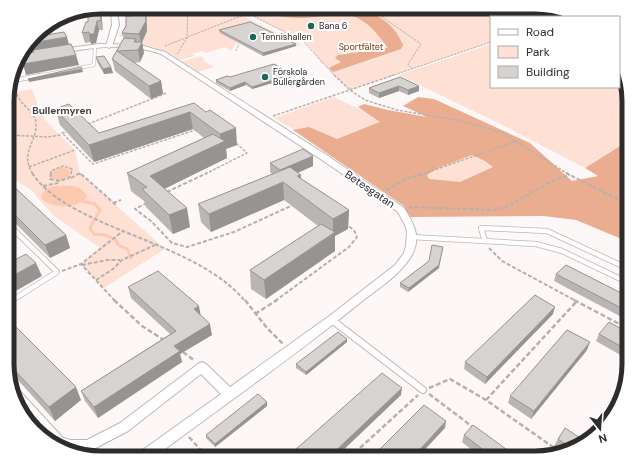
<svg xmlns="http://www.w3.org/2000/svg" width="636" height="465" font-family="'DM Sans',sans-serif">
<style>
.green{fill:#fee1d4}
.forest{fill:#ebad8f;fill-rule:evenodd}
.water{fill:#fcc9b1}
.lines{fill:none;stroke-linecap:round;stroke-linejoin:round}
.stream{stroke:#fcc9b1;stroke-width:3}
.service-far3-casing{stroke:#bcb8b6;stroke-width:3.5}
.service-far2-casing{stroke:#bcb8b6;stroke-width:5}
.service-far1-casing{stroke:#bcb8b6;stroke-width:6}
.service-casing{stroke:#bcb8b6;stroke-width:8}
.minor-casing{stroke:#bcb8b6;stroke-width:2}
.tertiary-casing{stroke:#bcb8b6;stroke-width:2}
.path-far3{stroke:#b5b1b0;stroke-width:1;stroke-dasharray:2.5 1;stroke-linecap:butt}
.path-far2{stroke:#b5b1b0;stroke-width:1.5;stroke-dasharray:3 1.5;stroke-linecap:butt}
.path-far1{stroke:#b5b1b0;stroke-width:2;stroke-dasharray:4 2;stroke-linecap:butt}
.path{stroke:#b5b1b0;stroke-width:2.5;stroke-dasharray:5 2.5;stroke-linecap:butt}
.service-far3{stroke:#fff;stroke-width:2.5}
.service-far2{stroke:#fff;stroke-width:3.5}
.service-far1{stroke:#fff;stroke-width:4.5}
.service{stroke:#fff;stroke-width:6}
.minor{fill:#fff;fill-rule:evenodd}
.tertiary{fill:#fff;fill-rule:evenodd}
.wall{fill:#b9b5b4}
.shaded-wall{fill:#969492}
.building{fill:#d7d3d1;stroke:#969492}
.poi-dot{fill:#216658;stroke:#fff;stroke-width:1.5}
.labels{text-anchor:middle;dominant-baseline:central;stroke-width:4;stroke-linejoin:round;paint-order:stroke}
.far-poi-label{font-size:9px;fill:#2d2b2b;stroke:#fff;text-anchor:start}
.far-park-label{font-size:9px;fill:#7e3506;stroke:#fff}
.far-neighbourhood-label{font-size:10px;font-weight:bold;fill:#423e3d;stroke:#fff}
.street-label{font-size:11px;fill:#2d2b2b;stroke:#fff}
.rim{fill:none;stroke:#2d2b2b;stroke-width:5}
</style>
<rect width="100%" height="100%" fill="#fdf8f7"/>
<!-- green -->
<g class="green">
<path d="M541,7L572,15L566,17H549L530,10L505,17H491V42L350,90L320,61L311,48L303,41L241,10Z"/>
<path d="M236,10L239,14L302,45L296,46L237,42L231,51L225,47L206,53L203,51L192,54L195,56L179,60L154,47L141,45L144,36L119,37L121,33L146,32L147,21L125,23V20L145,17L148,11Z"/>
<path d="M491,44V87H619V59L629,101V140L585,168L506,127L399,75Z"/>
<path d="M200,56L205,59L203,60L214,67L198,72L181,62Z"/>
<path d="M32,89L39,109L46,121L75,150L80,173L165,249L104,288L81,264L100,248L53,215L32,191L8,175V93Z"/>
<path d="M334,97L386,122L324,147L274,118Z"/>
<path d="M472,141L511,163L434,202L380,185Z"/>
</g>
<!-- forest -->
<g class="forest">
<path d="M365,9C384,19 394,25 403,45L401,49L333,72L329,68L341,62L335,58L338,55L388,48C377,33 362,13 340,14C327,15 314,18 301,18C284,18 271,15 256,10H274L295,14L312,10Z"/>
<path d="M418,97L434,99L530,143L572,181L598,176L585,168L620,146H629V242L576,220L543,216L409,217L404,206L293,130L309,127L337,139L380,122L358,107L364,104L388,110L427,117L403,106ZM472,155L485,161L493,167L460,182L429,179L427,175L438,168Z"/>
</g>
<!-- water -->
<g class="water">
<path d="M63,167L70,170L69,176C63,181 59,182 51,178V175L53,171Z"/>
<path d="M55,186C66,185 82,184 87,196C79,210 51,209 41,198C42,190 48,188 55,186Z"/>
</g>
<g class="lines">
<!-- stream -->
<path class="stream" d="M82,201L95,204L100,210L90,228L94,234L105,235L116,240L118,245L127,249L131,258"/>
<defs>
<path id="service-far3" d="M38,76L94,65L95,47"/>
<path id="service-far2" d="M11,81L43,75"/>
<g id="service-far1">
<path d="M8,224L57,272L11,301"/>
<path d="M412,237L536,244L562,251L629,283"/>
<path d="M485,241L481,228L547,231L629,269"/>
</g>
<g id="service">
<path d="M7,303L12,300"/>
<path d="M332,320L423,390"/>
</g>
<path id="minor" d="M99,44L140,45L165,52L328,156L404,208C413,222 421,236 413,253C402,274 379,288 361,302C294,357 222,406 153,458H135L137,454L221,394L201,374L128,431L88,452H71L62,449L50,441L16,404L12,387L17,388L63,438L71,440H87L120,423L198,364L202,362L206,364L230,387L328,317L395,265L404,253L406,246L407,232L405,225L398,212L322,160L161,54C129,42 94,47 61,53L58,51L61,49Z"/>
<path id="tertiary" d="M111,12H117L119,25L112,46L109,48L106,46L112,25Z"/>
</defs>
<!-- service-far3 casing -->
<use href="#service-far3" class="service-far3-casing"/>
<!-- service-far2 casing -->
<use href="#service-far2" class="service-far2-casing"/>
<!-- service-far1 casing -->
<use href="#service-far1" class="service-far1-casing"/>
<!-- service casing -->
<use href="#service" class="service-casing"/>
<!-- minor casing -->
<use href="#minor" class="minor-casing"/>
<!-- tertiary casing -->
<use href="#tertiary" class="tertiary-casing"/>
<!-- path-far3 -->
<g class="path-far3">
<path d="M367,9L378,14L421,44L408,64L412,69"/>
<path d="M241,10L303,41L335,76"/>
<path d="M70,13L76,18"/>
<path d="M566,17L572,15"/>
<path d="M58,19L88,16"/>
<path d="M165,46L246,14"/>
<path d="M236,51L239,44"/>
<path d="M177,54L187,38L188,11"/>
<path d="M391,76L491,42"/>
</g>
<!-- path-far2 -->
<g class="path-far2">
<path d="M334,75L350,90L365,100L397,110L462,121L503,133L568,174"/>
<path d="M15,85C16,90 17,96 20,100C25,108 35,112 36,123C37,143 19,153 33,174"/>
<path d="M8,91L16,90"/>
<path d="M273,116L394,75"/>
<path d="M88,124L167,93"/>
<path d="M69,131L62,133L93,164L195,130"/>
<path d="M8,135L48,137L61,135"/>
<path d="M29,167L75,150"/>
<path d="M51,174V171L63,166L72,169L71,174"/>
<path d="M79,174H81"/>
<path d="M205,174L247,153L236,143"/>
<path d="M423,174L517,141"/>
</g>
<!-- path-far1 -->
<g class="path-far1">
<path d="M32,173C46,194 70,207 93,218C141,241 210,259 245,301"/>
<path d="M51,173L50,179L59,181L69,178L71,173"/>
<path d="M566,173L629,205"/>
<path d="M71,178L80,173L116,205"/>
<path d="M43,186L58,183"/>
<path d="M386,190L408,178L426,173"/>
<path d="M167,192L207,173"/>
<path d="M113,203L121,200"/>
<path d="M147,203L135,209L151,221L172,243L187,247L234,232L293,205"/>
<path d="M409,207L494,210L508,206L552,181L570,175"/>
<path d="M489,248L502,261L576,301"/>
<path d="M82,265L107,260H120"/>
<path d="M62,271L81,264"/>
<path d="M96,280L113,269L122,260L155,245"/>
<path d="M115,301L81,264L123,231"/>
<path d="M275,301L349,247L357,237L354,230L347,225"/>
</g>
<!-- path -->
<g class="path">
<path d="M114,300L142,326L164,340"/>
<path d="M245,300L267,328L283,344"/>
<path d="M574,300L629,329"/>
<path d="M255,314L277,300"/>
<path d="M183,352L195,361"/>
<path d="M429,388L450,379L486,400L560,452"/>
<path d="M429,394L474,428"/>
<path d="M486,400L577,301"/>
<path d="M189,437L208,458"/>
<path d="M349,458L418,395"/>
</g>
<!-- service-far3 -->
<use href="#service-far3" class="service-far3"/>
<!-- service-far2 -->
<use href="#service-far2" class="service-far2"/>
<!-- service-far1 -->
<use href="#service-far1" class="service-far1"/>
<!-- service -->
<use href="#service" class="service"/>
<!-- minor -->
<use href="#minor" class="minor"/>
<!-- tertiary -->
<use href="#tertiary" class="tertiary"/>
</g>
<!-- wall -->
<g class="wall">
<path d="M130,11H146L147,31L142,42L144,53L140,62L134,63L161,81L163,94L151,99L115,71L112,59L124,39L122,33L131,16Z"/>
<path d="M88,12H101L103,30H99L96,43L91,44V42L85,43L82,33L88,22Z"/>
<path d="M219,30L296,46L263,56L220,33Z"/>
<path d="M96,57L111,67L113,73L104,74L97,62Z"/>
<path d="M292,74V77L252,89L246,85L230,91L216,83V80L230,77Z"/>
<path d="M400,77L419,86V91L408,95L399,91L379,98L369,93V88Z"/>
<path d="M194,103L237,145L226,149L227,158L164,189L190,227L173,234L146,207L144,201L131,191L127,173L204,138L193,129L94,162L60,125L55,109L99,133Z"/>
<path d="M270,163L313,166L298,173L301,179L349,210L348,229L335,236V251L266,299L251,289L250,270L318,226L284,200L211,232L201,222L198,204L272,174L270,172Z"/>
<path d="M8,187L66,235L70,248L50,258L8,216Z"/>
<path d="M439,268L408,292L400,287V283Z"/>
<path d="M556,274L629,297V321L554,281Z"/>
<path d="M128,287L200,315L212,335L180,354L182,362L98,418L85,401L81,391L170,334L131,298Z"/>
<path d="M553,314L485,384L464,369L465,362Z"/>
<path d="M7,318L81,400L55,421L7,368Z"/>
<path d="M629,333V360L596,341L599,334Z"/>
<path d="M347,342L306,375L296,368V364Z"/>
<path d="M587,350L531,419L508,403L510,396Z"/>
<path d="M267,406L215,447L206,438V435Z"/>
<path d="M464,435L516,458H482L462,442Z"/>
<path d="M558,439L576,448L563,451L554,446Z"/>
</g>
<!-- shaded-wall -->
<g class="shaded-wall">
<path d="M145,11H146L147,31L142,42L144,53L140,62L138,50L134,42L136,39L138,50L141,44L139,34Z"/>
<path d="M100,12H101L103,30L101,20Z"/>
<path d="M97,21L99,30L96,43L91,44L89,34Z"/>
<path d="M67,37L70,48L34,53L31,43Z"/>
<path d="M296,44V46L263,56V53Z"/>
<path d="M76,55L79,65L26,75L23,64Z"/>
<path d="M111,67L113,73L104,74L103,69Z"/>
<path d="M82,69L83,72L29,82L28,79Z"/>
<path d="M292,74V77L252,89V87Z"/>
<path d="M161,81L163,94L151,99L149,86Z"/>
<path d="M245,82L246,85L230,91V88Z"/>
<path d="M399,86V91L379,98V93Z"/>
<path d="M419,86V91L408,95V90Z"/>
<path d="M190,112L193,129L94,162L89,145Z"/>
<path d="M236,128L237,145L226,149L227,158L154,194L150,176L221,143L220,134Z"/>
<path d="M313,156V166L280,180V170Z"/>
<path d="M301,175V193L297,176Z"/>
<path d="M283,182L284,200L211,232L209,214Z"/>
<path d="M187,208L190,227L173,234L169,215Z"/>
<path d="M349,210L348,229L335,236V251L266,299L264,280L333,234V219Z"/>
<path d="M66,235L70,248L50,258L45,245Z"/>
<path d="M443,247L439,268L408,292L409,288Z"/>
<path d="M36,263L42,276L7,296V279Z"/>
<path d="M199,306L201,317L194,309Z"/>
<path d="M555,307L553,314L485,384L487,377Z"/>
<path d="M210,324L212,335L180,354L182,362L98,418L94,407L174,346Z"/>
<path d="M347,339V342L306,375V372Z"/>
<path d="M590,342L587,350L531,419L534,411Z"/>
<path d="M76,387L81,400L55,421L49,407Z"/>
<path d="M402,388L401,395L335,458H328Z"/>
<path d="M267,402V406L215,447V444Z"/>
<path d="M446,421L445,428L417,458H412Z"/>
</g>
<!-- building -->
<g class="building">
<path d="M130,11H145L146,21L139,34L122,33L126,26V16H131Z"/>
<path d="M88,12H100L101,20L97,21L94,34H89V32L82,33L86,22H88Z"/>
<path d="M250,22L296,44L263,53L219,30Z"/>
<path d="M64,32L67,37L31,43V40L34,37Z"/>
<path d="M124,38L136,39L134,42H142L138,50L117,51L161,81L149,86L112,59Z"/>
<path d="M71,44L76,55L23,64L21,55L34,52L33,50Z"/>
<path d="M104,56L111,67L103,69L96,57Z"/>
<path d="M274,64L292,74L252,87L245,82L230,88L216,80L227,76L230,77Z"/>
<path d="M81,67L82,69L28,79Z"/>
<path d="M400,77L419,86L408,90L399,86L379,93L369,88Z"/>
<path d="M194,103L206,112L210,110L236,128L220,134L190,112L89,145L55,109L69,104L99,133Z"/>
<path d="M213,134L225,141L150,176L187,208L169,215L142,189L147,187L127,173Z"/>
<path d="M303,149L313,156L280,170L270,163Z"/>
<path d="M290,167L301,175L297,176L349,210L333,219L283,182L209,214L198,204Z"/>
<path d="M12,185L66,235L45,245L8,208V187Z"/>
<path d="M321,224L335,232L264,280L250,270Z"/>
<path d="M432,245L443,247L439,265L409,288L400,283L429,261Z"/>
<path d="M26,254L36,263L7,279V264Z"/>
<path d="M566,265L629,297V312L556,274Z"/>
<path d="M158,271L199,306L194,309L210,324L174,346L180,351L94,407L81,391L176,331L128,287Z"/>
<path d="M535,295L555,307L487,377L465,362Z"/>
<path d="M7,318L76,387L49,407L7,362Z"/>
<path d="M609,322L629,333V351L599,334Z"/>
<path d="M567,330L590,342L534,411L510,396Z"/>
<path d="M338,332L347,339L306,372L296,364Z"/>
<path d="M382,373L402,388L328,458H286Z"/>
<path d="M258,394L267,402L215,444L206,435Z"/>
<path d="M424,405L446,421L412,458H371Z"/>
<path d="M473,425L517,457L516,458H494L464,435Z"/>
<path d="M565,428L585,441L576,448L573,449L558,439Z"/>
</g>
<!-- markers -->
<g class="poi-dot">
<circle cx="311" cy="26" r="4"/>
<circle cx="253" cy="37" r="4"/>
<circle cx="265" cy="77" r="4"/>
</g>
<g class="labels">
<!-- far-poi labels -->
<g class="far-poi-label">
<text x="319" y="26">Bana 6</text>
<text x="261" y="37">Tennishallen</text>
<text x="273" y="72">Förskola<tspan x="273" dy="10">Bullergården</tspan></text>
</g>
<!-- far-park labels -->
<g class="far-park-label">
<text x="361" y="47">Sportfältet</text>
</g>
<!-- far-neighbourhood labels -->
<g class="far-neighbourhood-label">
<text x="62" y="110">Bullermyren</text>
</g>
<!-- street labels -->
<g class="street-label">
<text transform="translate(370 189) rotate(34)">Betesgatan</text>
</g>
</g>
<!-- crop -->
<path d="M0 0H636V465H0ZM101 14H535A87 87 0 0 1 622 101V364A87 87 0 0 1 535 451H101A87 87 0 0 1 14 364V101A87 87 0 0 1 101 14Z" fill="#fff" fill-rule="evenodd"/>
<path class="rim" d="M101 14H535A87 87 0 0 1 622 101V364A87 87 0 0 1 535 451H101A87 87 0 0 1 14 364V101A87 87 0 0 1 101 14Z"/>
<!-- legend -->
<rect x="490" y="16" width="130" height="72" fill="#ffffff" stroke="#abaaaa"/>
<rect x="498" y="29" width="20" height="6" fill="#ffffff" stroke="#abaaaa"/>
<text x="526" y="36" font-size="12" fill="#2d2b2b">Road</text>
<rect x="498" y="46" width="20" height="12" fill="#fee1d4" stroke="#abaaaa"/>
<text x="526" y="56" font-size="12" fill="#2d2b2b">Park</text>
<rect x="498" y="66" width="20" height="12" fill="#d7d3d1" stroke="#abaaaa"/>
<text x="526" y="76" font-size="12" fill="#2d2b2b">Building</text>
<!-- north arrow -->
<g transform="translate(600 429) rotate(163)" stroke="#ffffff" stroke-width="3" paint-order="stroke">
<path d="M0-3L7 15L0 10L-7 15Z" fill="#2d2b2b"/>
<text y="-6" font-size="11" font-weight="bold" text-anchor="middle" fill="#2d2b2b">N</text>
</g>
</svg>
